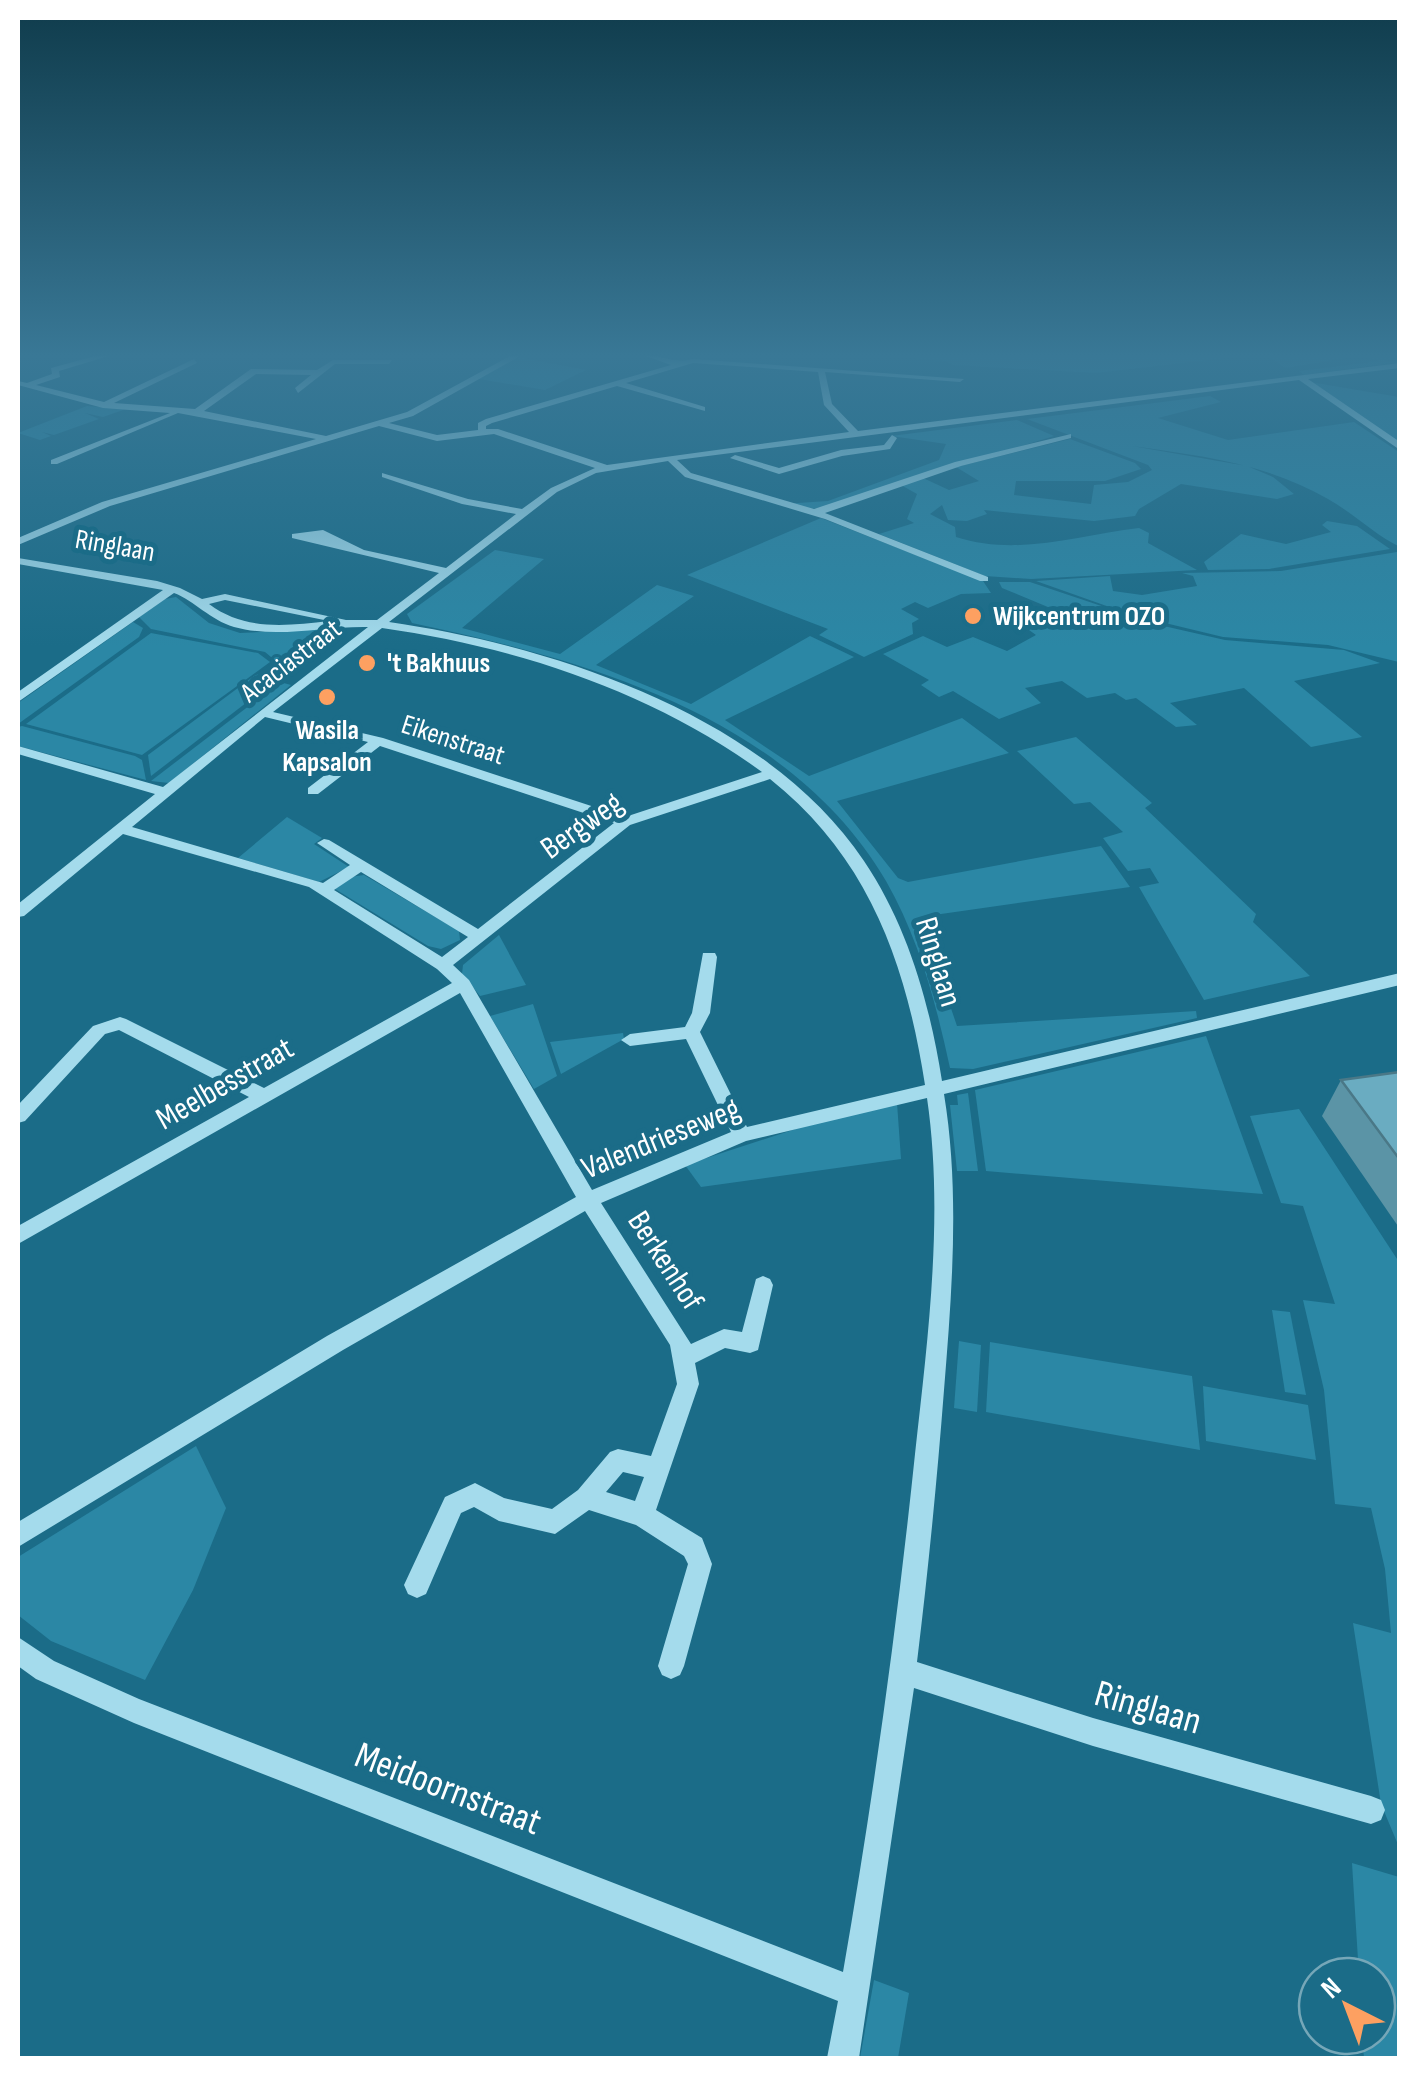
<svg xmlns="http://www.w3.org/2000/svg" width="1417" height="2076" font-family="'Sofia Sans Condensed',sans-serif">
<style>
.green{fill:#2b87a5}
.lines{fill:none;stroke-linecap:round;stroke-linejoin:round}
.minor{fill:#a4dbec;fill-rule:evenodd}
.wall{fill:#5b94a6}
.building{fill:#6aacc1;stroke:#4a7887;stroke-width:2.5}
.poi-dot{fill:#fda061;stroke:#1b6c88;stroke-width:4}
.labels{text-anchor:middle;dominant-baseline:central;stroke-width:10;stroke-linejoin:round;paint-order:stroke}
.far-street-label{font-size:28px;fill:#fff;stroke:#1b6c88}
.far-poi-label{font-size:28px;font-weight:bold;fill:#fff;stroke:#1b6c88;text-anchor:start}
.street-label{font-size:32px;fill:#fff;stroke:#1b6c88}
.near-street-label{font-size:38px;fill:#fff;stroke:#1b6c88}
</style>
<rect width="100%" height="100%" fill="#1b6c88"/>
<!-- green -->
<g class="green">
<path d="M875,355H1252L1096,373L953,365L945,361Z"/>
<path d="M1268,355H1399L1385,361L1399,362L1304,375L1299,371L1381,361L1358,356L1285,368Z"/>
<path d="M518,357L586,370L545,390L479,379Z"/>
<path d="M1310,382L1399,397V446Z"/>
<path d="M1210,396L1221,402L1158,418L1228,440L1354,422L1399,452L1400,547C1375,535 1353,513 1328,499C1265,463 1202,456 1132,446L1247,466L1273,477L1294,494L1277,499L1181,484L1139,509L1135,516L1094,521L984,510L987,514L967,521L948,520L942,505L930,514L955,527L956,537C1018,557 1079,535 1139,528L1149,533L1148,543L1197,570L1031,579L985,576L879,534L914,523L907,519L917,494L901,485L923,478L949,490L979,481L956,467L1070,439L1135,463L1141,469L1105,481H1016L1014,495L1091,504L1094,485L1128,482L1152,470L1148,465L1027,419Z"/>
<path d="M87,406L126,409L103,417L85,413L99,419L54,435L42,432L51,436L40,440L18,433Z"/>
<path d="M1017,420L1054,436L829,506L811,509L782,504L828,501L939,460L946,444L891,436Z"/>
<path d="M821,518L983,581L991,593L961,594L928,608L915,602L901,609L919,619L912,623L913,634L864,657L819,635L828,629L687,575Z"/>
<path d="M1327,521L1357,526L1390,549L1269,569L1208,570L1204,562L1241,534L1286,544L1331,532L1322,525Z"/>
<path d="M495,550L544,559L462,628L560,654L657,585L694,596L596,665L691,704L810,636L854,657L725,720L809,776L962,718L1009,753L837,801L898,878L908,882L1101,846L1130,887L920,917L957,1026L1196,1011L1197,1018L973,1069L950,1068C936,1003 919,939 886,881C789,716 587,660 412,623L407,614Z"/>
<path d="M1397,552L1399,662L1328,645L1223,637L1132,615L1036,581L1110,576L1113,591L1142,595L1197,586L1193,576L1182,573L1281,571Z"/>
<path d="M999,582H1030L1155,624L1225,640L1344,650L1380,663L1294,681L1362,737L1311,747L1244,688L1170,703L1197,725L1176,727L1136,698L1126,700L1115,693L1087,698L1062,681L1025,688L1041,703L999,719L953,691L939,697L921,685L929,680L883,654L923,636L947,647L973,637L1007,651L1036,635L1029,630L1060,612L1002,588Z"/>
<path d="M176,597L209,623L240,633L345,628L288,671L265,652L151,629L139,617L165,599Z"/>
<path d="M133,622L143,628L139,637L18,724V703Z"/>
<path d="M151,633L258,653L270,662L142,755L26,724Z"/>
<path d="M277,666L285,673L151,776L148,755L254,676Z"/>
<path d="M280,682L291,685L169,783L151,781Z"/>
<path d="M22,726L135,756L142,760L146,780L18,746V727Z"/>
<path d="M1076,737L1152,803L1145,808L1256,914L1253,922L1310,976L1204,1000L1139,887L1159,883L1150,868L1128,871L1103,838L1123,832L1090,802L1074,804L1017,751Z"/>
<path d="M287,817L322,838L314,844L349,867L319,882L238,858Z"/>
<path d="M364,875L459,931L460,940L441,949L428,946L335,889L350,877Z"/>
<path d="M499,935L526,985L480,996L462,974L463,965Z"/>
<path d="M533,1004L557,1076L534,1089L490,1016Z"/>
<path d="M623,1033L624,1039L561,1074L550,1042Z"/>
<path d="M1206,1036L1263,1194L986,1171L975,1090Z"/>
<path d="M968,1093L978,1171H957L950,1105H958L957,1095Z"/>
<path d="M897,1103L901,1159L701,1187L685,1165L823,1120Z"/>
<path d="M1299,1109L1399,1262V1847L1381,1804L1353,1623L1391,1633L1385,1569L1371,1508L1335,1504L1324,1390L1303,1300L1335,1304L1303,1206L1281,1203L1250,1116Z"/>
<path d="M1272,1310L1290,1312L1306,1395L1285,1392Z"/>
<path d="M959,1341L981,1345L977,1412L954,1408Z"/>
<path d="M990,1342L1192,1376L1200,1450L986,1412Z"/>
<path d="M1203,1386L1308,1405L1316,1460L1206,1441Z"/>
<path d="M196,1446L226,1508L193,1590L145,1680L51,1641L18,1615V1557Z"/>
<path d="M1352,1863L1399,1877V2058H1364L1362,2036H1377V1976H1359Z"/>
<path d="M874,1980L909,1993L898,2058H860Z"/>
</g>
<g class="lines">
<!-- minor -->
<g class="minor">
<path d="M99,355H112L59,371L60,377L36,385L104,402L194,359L197,363L114,403L195,409L251,369L317,370L333,360H392L389,364H335L298,393L295,388L311,375L256,374L204,411L326,436L407,412L512,355H522L413,416L389,423L437,435L478,430V423L486,419L671,365L643,355C663,355 673,364 693,359L964,379L960,382L825,372L832,404L858,431L1400,363V368L1308,379L1400,442V450L1299,380L677,460L691,473L814,509L955,462L1071,434V438L961,466L825,513L988,577V581H980L825,519L685,477L668,461L596,473L557,492L389,622C555,646 767,716 864,861C908,926 930,1005 942,1081L1400,973V985L944,1094C960,1191 952,1292 944,1390C937,1481 928,1572 917,1662L1093,1718L1371,1796L1381,1800L1385,1810L1381,1820L1371,1824L1093,1746L914,1688L859,2058H827L838,2001L134,1723L36,1679L18,1666V1637L54,1661L139,1699L843,1972C873,1800 897,1627 915,1454C928,1337 944,1214 927,1098L746,1141L601,1203L691,1344L724,1329L742,1332L756,1279L763,1276L770,1279L773,1285L758,1350L750,1353L725,1348L695,1363L699,1384L656,1510L702,1538L712,1564L684,1666L680,1675L671,1679L662,1675L658,1666L688,1564L684,1556L636,1525L589,1510L555,1534L499,1521L474,1507L461,1513L426,1594L417,1598L408,1594L404,1585L445,1497L475,1483L504,1498L552,1509L578,1490L610,1452L618,1449L651,1456L677,1384L670,1345L585,1211L343,1350L18,1547V1522L327,1336L576,1197L460,993L18,1244V1226L249,1097L119,1030L105,1034L25,1121L18,1123V1105L93,1026L120,1017L126,1019L264,1088L452,983L437,969L309,887L123,834L24,916L18,917V904L155,794L18,754V746L163,787L368,627C323,626 278,639 234,627C210,620 195,601 174,593L18,702V692L163,590L18,564V558L157,581L180,588L202,599L225,594L346,620H377L439,573L292,538V534L323,530L364,550L446,568L516,514L462,504L382,477V473L468,499L522,509L551,488L595,468L494,434L437,441L379,426L110,506L18,545V538L102,502L316,439L178,413L57,464H51V460L170,413L103,408L18,385V381L27,383L52,374L51,368ZM693,363L818,372L824,405L849,432L607,465L498,429H486V426L492,423L617,386L705,411V407L626,383ZM225,600L329,621C286,626 245,631 209,604ZM382,628C516,647 651,691 762,772L625,817L383,738L273,712ZM265,717L368,742L308,788V794H318L380,746L614,823L478,929L329,840L324,839L317,843L350,865L323,883L132,827ZM770,779C869,858 906,963 925,1085L747,1127L700,1032L710,1013L717,957L715,953H703L692,1013L685,1027L630,1034L621,1040L630,1046L686,1039L731,1132L592,1190L469,980L453,965L630,825ZM361,872L468,937L442,957L334,890ZM623,1472L644,1477L635,1501L606,1492Z"/>
<path d="M892,435L897,438L890,449L842,456L779,474L730,458L735,455L779,468L841,450L884,445Z"/>
</g>
</g>
<!-- wall -->
<path class="wall" d="M1400,1072V1229L1322,1116L1341,1080Z"/>
<!-- building -->
<path class="building" d="M1400,1072V1160L1341,1080Z"/>
<!-- sky -->
<linearGradient id="sky" x2="0" y2="1"><stop stop-color="#0f3b4b"/><stop offset="0.55" stop-color="#397896"/><stop offset="1" stop-color="#397896" stop-opacity="0"/></linearGradient>
<rect width="1417" height="646" fill="url(#sky)"/>
<!-- markers -->
<g class="poi-dot">
<circle cx="973" cy="616" r="10"/>
<circle cx="367" cy="663" r="10"/>
<circle cx="327" cy="697" r="10"/>
</g>
<g class="labels">
<!-- far-street labels -->
<g class="far-street-label">
<text transform="translate(115 546) rotate(10)">Ringlaan</text>
<text transform="translate(291 661) rotate(-37)">Acaciastraat</text>
<text transform="translate(453 740) rotate(18)">Eikenstraat</text>
</g>
<!-- far-poi labels -->
<g class="far-poi-label">
<text x="993" y="616">Wijkcentrum OZO</text>
<text x="387" y="663">'t Bakhuus</text>
<text x="327" y="730" text-anchor="middle">Wasila<tspan x="327" dy="32">Kapsalon</tspan></text>
</g>
<!-- street labels -->
<g class="street-label">
<text transform="translate(582 826) rotate(-35)">Bergweg</text>
<text transform="translate(938 962) rotate(73)">Ringlaan</text>
<text transform="translate(225 1084) rotate(-30)">Meelbesstraat</text>
<text transform="translate(661 1139) rotate(-22)">Valendrieseweg</text>
<text transform="translate(665 1261) rotate(57)">Berkenhof</text>
</g>
<!-- near-street labels -->
<g class="near-street-label">
<text transform="translate(1148 1708) rotate(16)">Ringlaan</text>
<text transform="translate(448 1789) rotate(21)">Meidoornstraat</text>
</g>
</g>
<!-- border -->
<rect width="1417" height="2076" fill="none" stroke="#ffffff" stroke-width="40"/>
<!-- north arrow -->
<g transform="translate(1347 2006) rotate(318)"><circle r="48" fill="#1b6c88" stroke="#76a7b8" stroke-width="2.5"/>
<path d="M0-8L18 38L0 25L-18 38Z" fill="#fda061"/>
<text y="-15" font-size="28" font-weight="bold" text-anchor="middle" fill="#ffffff">N</text>
</g>
</svg>
